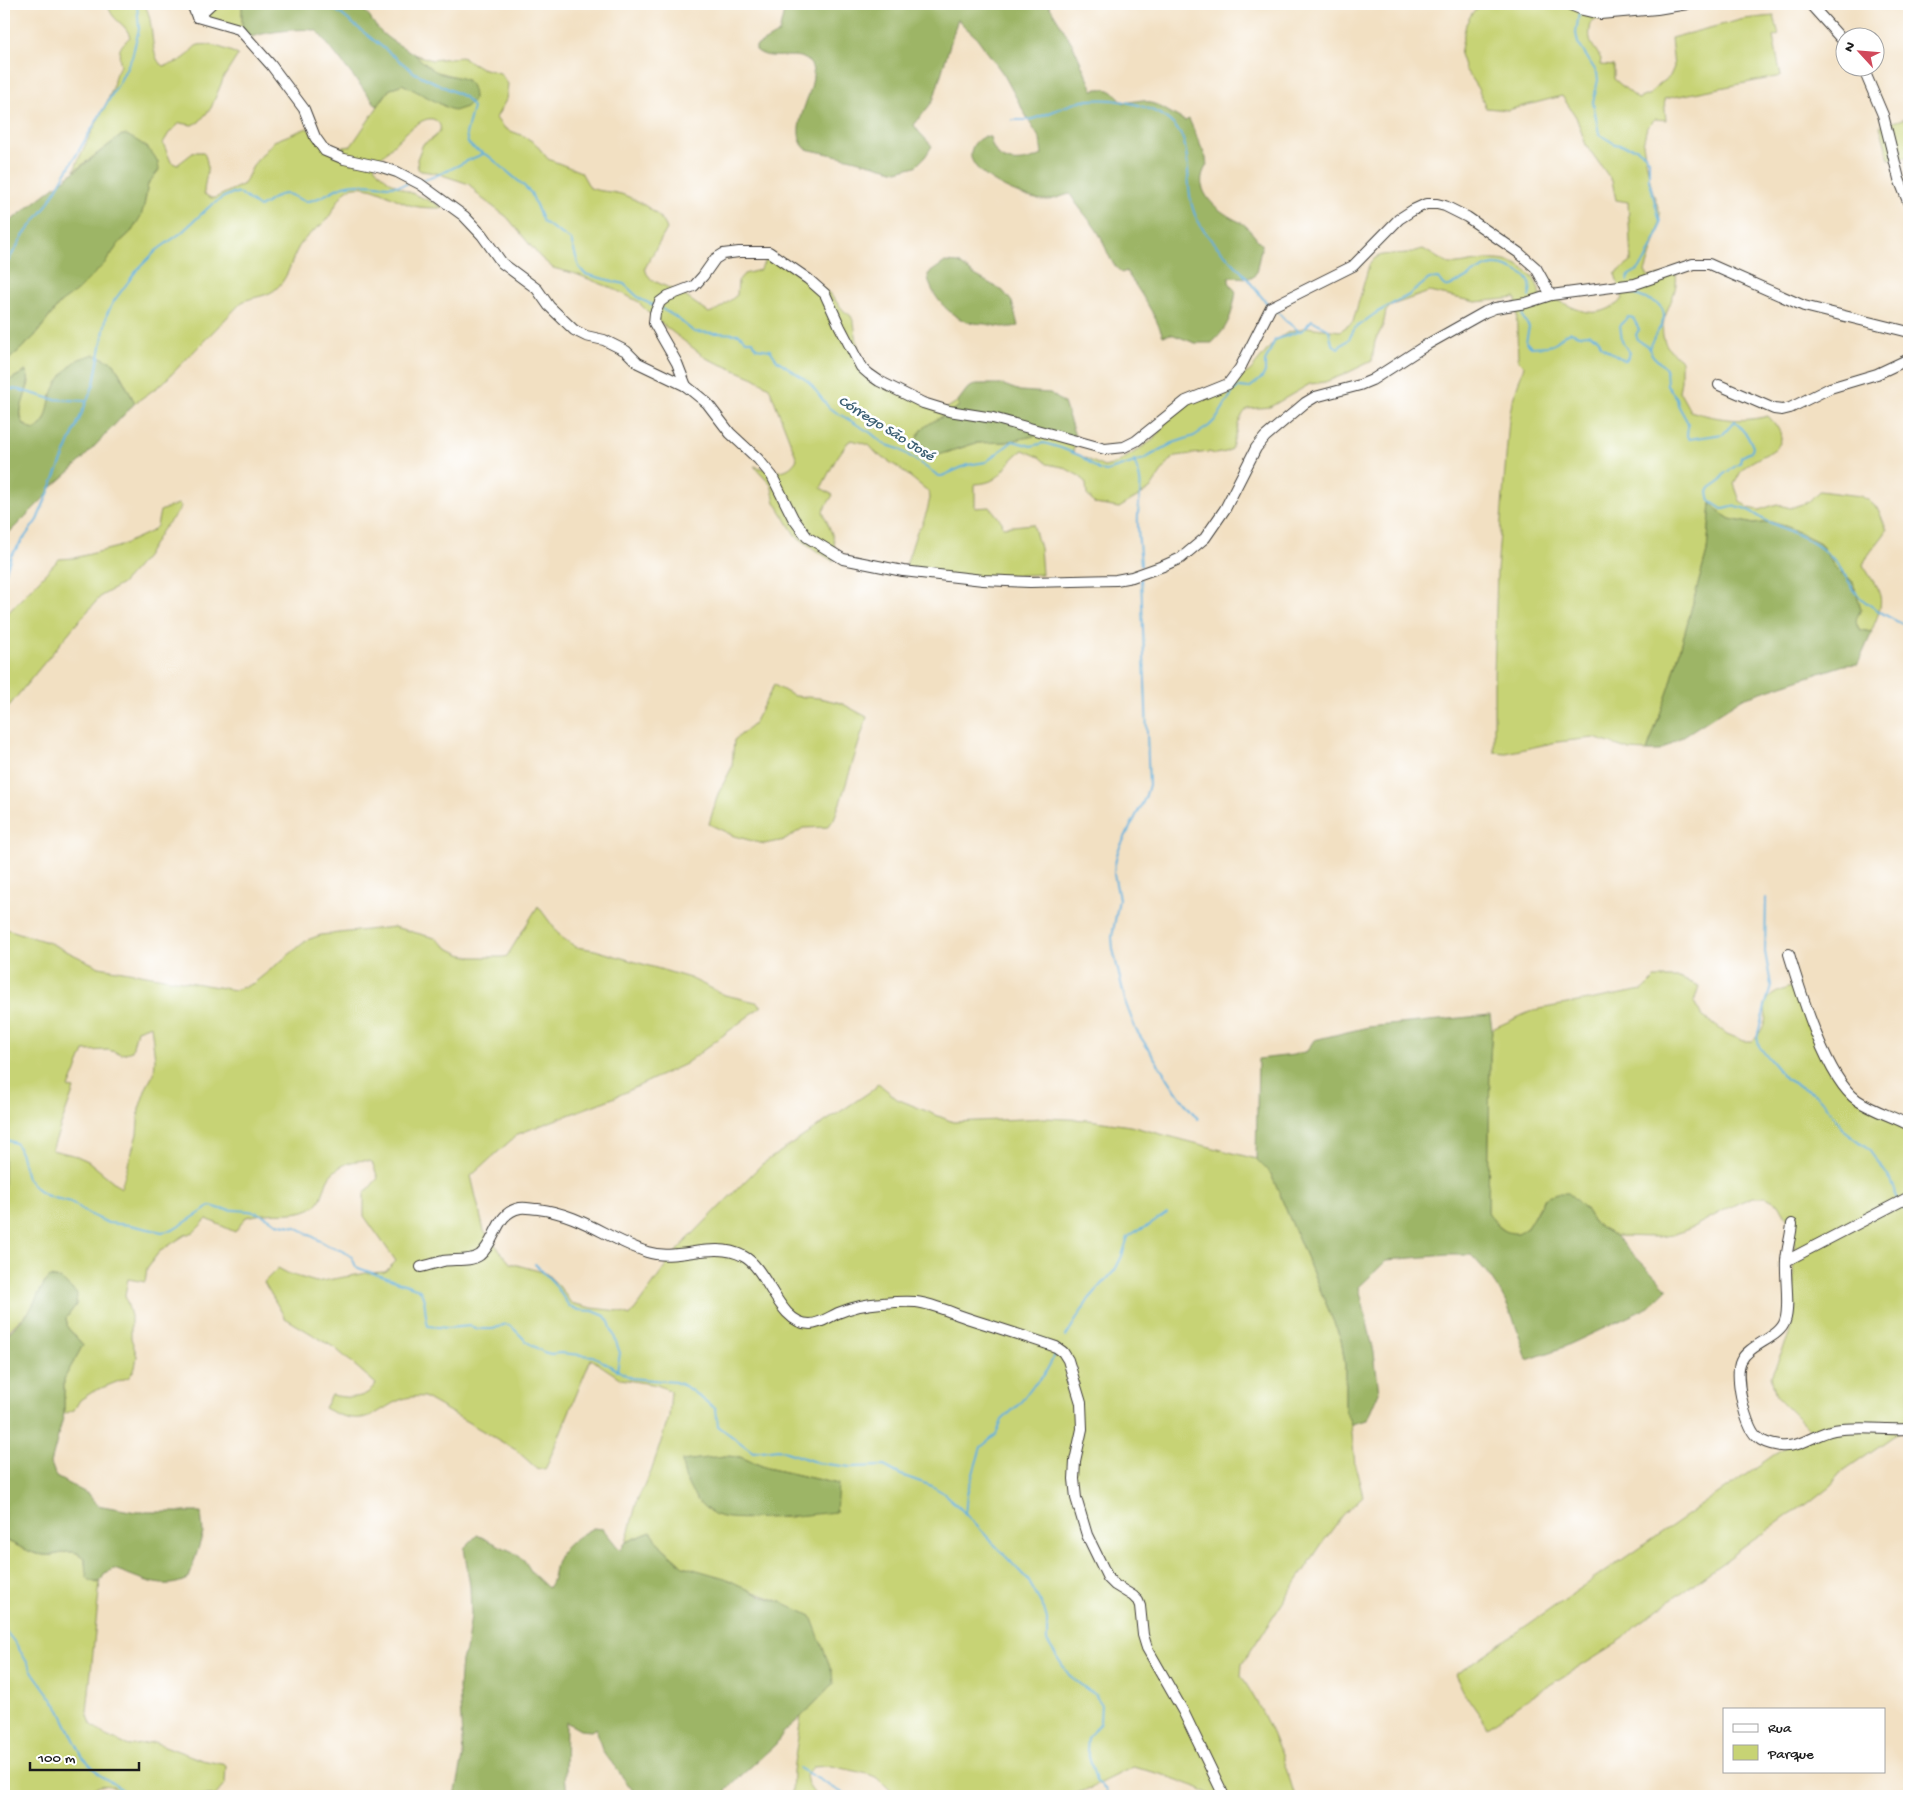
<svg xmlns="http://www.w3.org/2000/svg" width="1913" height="1800" font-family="'Gochi Hand',sans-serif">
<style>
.green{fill:#c7d374;stroke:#727848;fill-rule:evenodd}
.forest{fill:#9db566;stroke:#5c6841}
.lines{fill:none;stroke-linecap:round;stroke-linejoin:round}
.stream{stroke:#64b1dd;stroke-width:2}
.minor-casing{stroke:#3c3935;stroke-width:12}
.minor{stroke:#fff;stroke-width:10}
.labels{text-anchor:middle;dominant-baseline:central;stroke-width:5;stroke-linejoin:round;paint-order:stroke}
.water-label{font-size:15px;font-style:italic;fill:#3c5f73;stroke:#fff}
</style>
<rect width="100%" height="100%" fill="#fff"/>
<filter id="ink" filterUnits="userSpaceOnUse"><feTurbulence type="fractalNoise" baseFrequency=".02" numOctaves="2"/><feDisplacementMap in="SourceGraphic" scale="10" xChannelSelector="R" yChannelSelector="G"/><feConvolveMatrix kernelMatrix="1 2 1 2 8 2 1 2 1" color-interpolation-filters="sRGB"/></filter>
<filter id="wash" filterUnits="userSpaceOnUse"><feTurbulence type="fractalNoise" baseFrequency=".0096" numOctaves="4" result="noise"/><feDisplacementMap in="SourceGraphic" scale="20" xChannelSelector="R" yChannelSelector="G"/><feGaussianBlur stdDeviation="1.12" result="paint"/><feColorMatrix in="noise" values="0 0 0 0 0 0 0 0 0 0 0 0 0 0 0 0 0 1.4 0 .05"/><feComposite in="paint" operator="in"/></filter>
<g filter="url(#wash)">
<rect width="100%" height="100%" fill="#f2e0c2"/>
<!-- green -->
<g class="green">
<path d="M108,4H144C156,21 148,57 163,66C173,64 180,62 188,55C190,52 193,48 196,46C205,41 230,50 238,55L224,77L211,108L199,122L192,125L180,123L169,133L163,143L171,162L177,165L194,152H203C212,165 204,180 204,194L211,198H215L244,184L254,164L274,141L307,128L324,144L338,148L351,146L389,90L402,84L424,94L445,107L467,80L434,71L413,54L432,60L460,57L464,58L481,68L500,73L508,84L506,100L496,118L502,126L508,130L524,136L535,143L548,159L581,172L590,188C599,192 611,191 621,194C636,199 662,213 667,229L645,268L647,274L652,280L682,294L709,313L719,309L737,295L738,281L744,274L760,270L766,259L772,258L829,293L844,311L851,316L854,323L859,353L867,374L946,409L958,401L959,406L954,410L940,417L946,453L976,443L1006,442L1038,435L1076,439L1073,452L1104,467L1116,464L1153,440L1182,401L1236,380L1250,371L1275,341L1287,333L1306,327L1340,331L1353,322L1369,265C1378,250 1391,256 1407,254C1412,252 1417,250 1423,249C1429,252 1444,263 1450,264C1458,265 1469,262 1477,261C1506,257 1533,263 1541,296L1547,294C1575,309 1595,324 1623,299L1615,274L1631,262L1628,202L1616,200L1612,181L1586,145L1576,117L1562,96L1508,110L1486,108L1478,89L1465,69L1460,54L1466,24L1472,13L1485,4L1547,6L1558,4H1628L1611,10L1591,23C1587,45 1592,42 1601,59L1600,65L1614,66V79L1638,99L1650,94L1659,84L1670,76L1674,67L1671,38L1744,19L1774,16L1779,35L1773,37L1781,76L1664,99L1666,120L1655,119L1647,127L1643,144L1651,186L1660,213L1659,229L1645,272L1649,277L1676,274C1680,299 1652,322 1667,346C1671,351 1676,356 1681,360V381L1679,391L1690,411C1717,419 1741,423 1768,416C1803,452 1758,451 1742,470C1739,474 1737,480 1734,484L1740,501L1749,508L1759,510L1777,504L1790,508L1808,502L1819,491L1860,496L1868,500L1878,509L1887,530C1880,542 1868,552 1863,565C1882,596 1887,596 1871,632L1860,630L1855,621L1861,609L1853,582L1836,569L1820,543L1788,527L1771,522L1754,524L1730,519L1719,512L1711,504L1707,552L1670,686L1647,751L1630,750L1594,738L1557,742L1506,753L1494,752V677L1497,571L1509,419L1512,402L1524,366L1518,360L1516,298L1476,302L1429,292L1392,305L1386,311L1383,326L1375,341L1372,361L1343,375L1325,382L1310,384L1270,407L1247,409C1236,421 1237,434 1231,449L1226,452L1215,454L1209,452L1176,456L1169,461L1150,489L1119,508L1095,504L1087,495L1086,484L1081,477L1063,467L1047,464L1039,457L1023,450C1002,464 1005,483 975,484V508L990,507L1002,522L1003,527L1033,524L1040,548L1042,574L969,578L903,574L917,531L922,525L927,511L930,498L929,492L899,468L877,454L869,445L852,440L848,442L836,459L821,488L833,495L823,511C829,529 839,542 833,561L812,548L795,535L775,502L771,484L754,466C770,471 787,477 797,459L769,387L754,378L706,358L653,317L637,301L614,289L576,274L553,268L540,257L507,217L480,197L469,184L436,173L421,171L418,169L417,159L423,144C432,140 449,129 435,120C421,111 388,152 377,161L374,166C391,190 420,194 444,208C434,208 422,208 413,206C396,201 374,184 355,187C340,189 336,208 328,218C321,227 310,232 303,241C291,255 291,275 277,288C268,297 254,296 242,302L163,383L135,403L114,363L51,395C48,409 48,423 34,430C16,424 20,408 25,394C26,390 29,386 29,382C29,379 27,374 26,371L8,381L4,374V364L34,337L60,303L105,263L120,242L132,231L144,206L148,184L159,163L146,146L122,135L74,171C84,143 101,118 112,90C115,80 113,74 121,66C118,51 118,48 130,37C126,22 111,22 108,4Z"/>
<path d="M183,4H242V29L194,15Z"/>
<path d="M1909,117V157L1889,159L1880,126Z"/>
<path d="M178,504L181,506L178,512L162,530L146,557L131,574L122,584L101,596L71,630L9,706L4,709V617L59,559L74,558L118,547L152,531L157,526L160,511Z"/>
<path d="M774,685L794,696L819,698L841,703L867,717L841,800L834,819L828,827L803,828L785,840L764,844L734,836L709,824L718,794L732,767L734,740L753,725Z"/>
<path d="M538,906L561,937L576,947L595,950L690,978L725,995L756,1002L762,1006L685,1064L613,1098L518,1134L471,1176L484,1231L510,1263L546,1273L559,1286L571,1303L592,1308L618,1311L630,1316L679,1248L762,1164L874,1089L878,1083L897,1099L953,1122L1045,1118L1089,1120L1130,1126L1256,1159L1271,1174L1341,1339L1345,1364V1410L1351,1424L1355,1465L1363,1496L1343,1515L1323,1542L1242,1664L1241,1676C1266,1714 1282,1753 1295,1796H1214L1199,1788L1161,1774L1133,1767L1091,1788V1789C1081,1791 1070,1796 1060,1796C1047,1797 1036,1793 1024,1796H888L890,1790L878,1778L868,1774L831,1766L813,1767L806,1775L808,1785L816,1796H792L793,1771L801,1717L833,1684L784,1603L683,1566L662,1547L651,1532L626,1542L638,1498L651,1472L669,1417L671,1391L657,1385L621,1379L591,1359L545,1470L536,1468L516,1450L424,1397C381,1392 379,1438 324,1408L331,1395C348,1398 365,1401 376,1384L335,1348L285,1318L264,1282L278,1268L289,1274L316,1282L367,1273L385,1272L396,1261L364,1216V1194L378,1178L372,1162C358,1157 336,1165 328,1179C324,1187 323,1200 315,1206C301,1216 281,1212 265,1214C259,1214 253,1216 246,1217L235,1232L207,1219L194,1232L185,1235L159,1252L147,1268L145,1282L128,1279L125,1295L131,1316V1338L137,1356L135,1368L129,1377L94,1391L80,1400L74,1410L64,1414V1379L83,1345L68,1328L66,1318L76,1305L45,1282L30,1311L10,1329L4,1339V928L50,943L99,967L235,990L254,983L307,940L321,935L394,927L435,938L448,948L460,954L472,957H504L507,956ZM151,1025L155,1059L154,1073L146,1088L139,1109L137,1134L121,1188L88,1161L77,1156L52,1150L74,1089L69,1088L84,1051L108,1050L122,1054L132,1051L137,1030ZM725,1456L740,1457L767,1468L838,1484L792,1517L738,1518L717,1515L683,1461Z"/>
<path d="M1655,978H1679L1699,986L1694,1002L1702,1016L1727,1034L1744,1041H1753C1759,1034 1765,1026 1766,1017C1766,1013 1764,1008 1765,1005C1768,993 1785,989 1794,986L1835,1070L1862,1097L1909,1119V1423L1898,1433L1843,1471L1831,1485L1807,1504L1788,1515L1637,1625L1624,1638L1526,1700L1488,1727L1465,1694L1455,1675L1810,1430L1776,1396L1771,1376L1789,1335L1795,1309L1793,1268L1795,1246L1789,1232L1788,1220L1779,1204L1766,1197H1753L1738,1203L1691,1228L1673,1235L1658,1237L1615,1236L1593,1222L1585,1209L1544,1199C1537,1207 1534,1218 1528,1226C1513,1245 1496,1225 1488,1212L1490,1056L1492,1029L1534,1010L1643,990Z"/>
<path d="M4,1540C17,1544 29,1554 44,1555C61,1557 70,1545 85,1558V1564L96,1583L100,1582L87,1712L91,1724L106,1736L129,1746L154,1742L202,1760L226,1765L225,1784L215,1796H124C111,1783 104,1783 88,1791L85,1796H4Z"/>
</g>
<!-- forest -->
<g class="forest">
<path d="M242,4H356C368,10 372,24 382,33C393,43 402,46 414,54C420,59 426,65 432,69C450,82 474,69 474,99L466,107L454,111L402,84L389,90L377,106L317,31C307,27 263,32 252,37L242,32Z"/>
<path d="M787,4H1048L1073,45L1093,90C1108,86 1115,92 1124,103L1142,100L1157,105L1185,121L1189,119L1206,158L1207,165C1191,188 1214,208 1232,218C1237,221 1243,223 1246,226C1252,232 1255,238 1262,244L1256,273L1252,278L1229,277V282L1236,292C1232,315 1229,326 1212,343H1195L1171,334L1163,336C1154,312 1140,292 1126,271L1122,273C1108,262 1107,247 1098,232C1090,219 1078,208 1070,194C1061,196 1052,201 1043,200C1024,199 967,175 971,152C973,143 977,140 985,136L990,137C991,141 992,146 994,149C1003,167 1027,162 1042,155L1040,139L1030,123L1004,75L977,38L960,22L958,18L933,101L914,125L919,132L932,146L925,157L916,166L897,171L852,159L806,149C782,127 828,79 808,61C796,50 770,63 756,50V46L779,33L784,11Z"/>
<path d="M122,135H126C141,142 158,152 159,170L148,184L144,206L141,216L132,231L120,242L105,263L77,291L60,303L34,337L4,364V226Z"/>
<path d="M945,262L959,263L973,274L1003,291L1012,302L1018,326C1008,328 1001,327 991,325C984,323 975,324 968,322C950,317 928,293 928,274Z"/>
<path d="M94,354L114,363L135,403L76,466L51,488L47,495L4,538V374L8,381L26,371C37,389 3,420 34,430C48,423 47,410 51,397C55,383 67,367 79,359C84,357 90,356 94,354Z"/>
<path d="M976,384H1001L1020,391L1050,393L1064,403L1075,436L1038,435L1006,442L976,443L938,455L927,452L920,444L917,437C926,419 946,419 959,406L958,401L967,389Z"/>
<path d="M1711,503L1719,512L1730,519L1754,524L1771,522L1788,527L1820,543L1836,569L1853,582L1861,609C1857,618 1853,622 1860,630L1872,632L1858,664L1844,665L1743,698L1660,751H1647L1670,686L1707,552Z"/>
<path d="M1490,1015L1492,1029L1490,1056L1488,1212C1496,1224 1502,1234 1518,1233L1527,1228L1544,1199L1556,1193H1568L1572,1196L1585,1209L1593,1222L1615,1236L1668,1289L1649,1307L1564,1347L1527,1360C1514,1317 1503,1287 1471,1255H1448L1387,1260L1359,1287L1374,1353L1379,1392L1367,1420L1351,1424L1345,1410V1364L1341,1339L1271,1174L1256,1159L1258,1059L1294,1055L1307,1051L1314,1040L1368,1027Z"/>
<path d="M50,1277L61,1279L77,1294L76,1305L66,1318L68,1328L83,1345L64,1379V1414L51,1463L56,1477L88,1494L97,1505L136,1512H201L203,1533L189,1578C163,1593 139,1577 114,1569L105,1573L100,1582C83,1584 86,1570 85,1558C70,1545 60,1557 44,1555C29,1554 17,1544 4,1540V1339C11,1328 23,1321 30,1310C37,1299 41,1286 50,1277Z"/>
<path d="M725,1456L740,1457L767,1468L838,1484L836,1512C813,1514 734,1524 716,1515C695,1504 684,1483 682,1461Z"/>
<path d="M593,1528L603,1529L620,1550L626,1542L651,1532L662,1547L683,1566L725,1578L761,1596L784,1603L811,1616L832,1672L833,1684L801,1717L783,1733L776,1744L733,1783L726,1791V1796H637L602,1750L596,1728L591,1731L580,1730L566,1722L565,1773L567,1796H455L463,1757L459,1687L461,1660L466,1651L471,1615L470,1586L464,1548L477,1535L513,1552L524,1560L533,1574L548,1588C555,1579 553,1569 558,1559C564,1544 580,1535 593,1528Z"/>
</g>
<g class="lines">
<!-- stream -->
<g class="stream">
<path d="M318,4L337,11L415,73L465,97L473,107L466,134L468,143L473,148L490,157L523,185L531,193L543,222L571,240L579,267L585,274L624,284L640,299L655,306"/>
<path d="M1579,13L1576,33L1578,43L1597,73L1598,80L1593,102L1599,134L1615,144L1636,148L1645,154L1649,160V180L1660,222L1659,231L1645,261L1638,270L1629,275L1628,281"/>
<path d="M1013,120C1018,120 1023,120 1028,120C1049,116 1067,102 1089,100C1121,97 1173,108 1184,142C1191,167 1185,193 1196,217C1206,238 1224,253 1240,270C1250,281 1258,294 1269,305"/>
<path d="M423,180C445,174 462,162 483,154"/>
<path d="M4,268L23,236L45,208L120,81L132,57L139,29L137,4"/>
<path d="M1629,288C1636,302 1663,296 1664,316C1665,325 1651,338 1649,349"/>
<path d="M1526,306L1522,316L1529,327L1526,342L1531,347L1548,346L1553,345L1564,335L1571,332L1579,335L1588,334L1598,338L1602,347L1624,360H1626L1630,353L1622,341L1620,325L1628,317L1633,318L1639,329L1636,335L1638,340L1647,346L1653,356L1666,369L1667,386L1677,398L1678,405L1688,423L1687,436L1689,439L1723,434L1735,421L1749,438L1753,447L1751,452L1741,457L1740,463L1724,474L1720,481L1710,488L1708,492L1710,501L1722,509C1728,509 1733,505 1740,507C1751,509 1757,517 1767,521C1791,532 1815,540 1833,559C1843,570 1849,583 1857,594C1864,603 1898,624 1909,626"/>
<path d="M662,309L677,318L694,332L739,334L746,341H753L756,348L770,350L777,360L809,382L829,408L871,433L884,444L899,449L939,476H942L967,465L986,462L1013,441L1031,446L1044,443L1061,448L1081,456L1099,470L1107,471L1144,459L1173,443L1194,436L1209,426L1217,418L1234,390L1240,387L1249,388L1262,378L1265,372V362L1275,340L1303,330L1312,320L1329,330L1332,344L1338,348L1349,339L1355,328L1376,313L1409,295L1429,279L1438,278C1441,281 1443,288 1449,286C1481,276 1483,252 1522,274C1531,280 1532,287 1529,297"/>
<path d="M1275,309L1286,321L1299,331"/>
<path d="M4,388L20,390L52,399L86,401"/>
<path d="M1134,461C1145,487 1139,490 1138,515C1137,531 1140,549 1141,566"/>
<path d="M4,577L11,556L37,520L94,384L107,314L114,301L137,270L157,250L181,233L209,207L222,198L233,193L241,194L259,207C268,204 276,193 287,194C294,195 301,202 309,201C326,198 337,184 356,184C375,183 388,189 407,184"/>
<path d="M1141,578L1149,785L1145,798L1118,851L1115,864L1114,874L1119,899L1112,937L1113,949L1126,1004L1136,1030L1180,1097L1198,1119"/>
<path d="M1766,898L1765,952L1771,985L1757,1037L1759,1046L1765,1054L1786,1079L1816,1095L1824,1102L1843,1129L1869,1149L1888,1176L1898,1199"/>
<path d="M4,1139L15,1143L19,1148L27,1178L40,1192L50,1197L71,1202L89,1214L108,1223L130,1225L162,1232L173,1230L211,1206L221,1209L249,1211L259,1213L277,1223L296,1227L329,1246L343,1251L352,1257L356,1267L361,1269L419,1289C427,1300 424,1312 428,1326L448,1328L470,1326L478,1329H493L506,1324L511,1326L527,1342L543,1352L551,1354L560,1353L593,1356L631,1378L675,1382L685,1386L716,1409L718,1426L753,1452L778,1449L818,1463L851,1467L884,1466L901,1475L932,1486L942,1492L958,1506L1028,1580L1044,1609L1047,1619V1641L1057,1657L1069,1675L1077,1682L1095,1695L1101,1703L1100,1722L1088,1738L1087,1750L1096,1781L1106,1790L1108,1796"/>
<path d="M1901,1205L1909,1216"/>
<path d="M535,1264L553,1282L569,1306L579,1310L593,1311L605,1316L609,1322L620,1353L617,1371"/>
<path d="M1066,1336L1089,1299L1115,1270L1122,1256L1128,1237L1135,1232L1150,1225L1167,1213"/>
<path d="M965,1515L967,1494L981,1447L996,1435L1002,1420L1020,1403L1031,1388L1044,1375L1056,1353"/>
<path d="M4,1629L16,1644L34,1674L60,1710L82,1756L100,1775L120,1788L129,1796"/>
<path d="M799,1768L848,1796"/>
</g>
</g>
</g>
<g filter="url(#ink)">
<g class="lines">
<defs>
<g id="minor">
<path d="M192,4L197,17L239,29L271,65L304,109L315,137L325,151L344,159L382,167L397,172L420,184L464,216L482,235L502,263L537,289L549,306L574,330L586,336L604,340L626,351L638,363L686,386L707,403L730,433L758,459L772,476L793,518L807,537L843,559L903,571L983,580L1030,582L1116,580L1132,577L1163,566L1181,558L1205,538L1225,509L1256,448L1265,437L1305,403L1315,397L1360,385L1372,380L1428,344L1485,312L1495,308L1526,303L1551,295L1635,284L1693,264H1709L1804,306L1909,332"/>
<path d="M1568,4L1583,10L1600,14L1657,9L1687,4"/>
<path d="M1810,4L1846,44"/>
<path d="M197,17L211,4"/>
<path d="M1863,68L1883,115L1899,179L1909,204"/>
<path d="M1719,385L1774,409L1782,410L1790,408L1830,388L1877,374L1909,359"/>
<path d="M686,386L677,363L654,323L655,313L660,302L668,296L694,286L703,276L715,259L723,254L739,252H769L808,279L825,294L840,327L861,367L869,374L879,381L923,403L949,411L993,418L1105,449L1124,447L1136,441L1186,401L1228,384L1240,368L1271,307L1353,266L1399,219L1413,210L1426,204H1437L1445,206L1467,217L1519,253L1536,268L1551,295"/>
<path d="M1789,954C1800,990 1826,1078 1857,1100C1873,1111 1892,1116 1909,1125"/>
<path d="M1792,1224C1791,1236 1787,1248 1786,1261C1785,1278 1790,1307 1785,1321C1780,1338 1749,1344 1741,1361C1734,1375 1745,1425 1756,1436C1762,1442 1772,1445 1780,1446C1801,1448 1814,1434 1834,1430C1858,1426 1884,1430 1909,1429"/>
<path d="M1786,1261L1909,1197"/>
<path d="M421,1267C429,1265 436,1263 443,1261C454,1259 471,1262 480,1255C497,1241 495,1213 520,1208C526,1207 532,1209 538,1209C580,1214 608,1239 647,1252C678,1262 713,1240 743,1256C768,1268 778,1324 810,1324C820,1324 829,1317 838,1313C852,1307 866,1304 882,1303C893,1302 905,1301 916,1302C934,1304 952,1313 970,1319C998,1328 1027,1337 1056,1347L1063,1352L1068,1360L1081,1403L1082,1429L1075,1461L1074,1479L1076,1498L1087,1535L1108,1578L1115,1585L1133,1596L1138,1601L1140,1606L1143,1635L1147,1648L1183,1711L1224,1796"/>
</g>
</defs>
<!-- minor casing -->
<use href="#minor" class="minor-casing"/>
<!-- minor -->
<use href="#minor" class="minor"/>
</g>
</g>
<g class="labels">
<!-- water labels -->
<g class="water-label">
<text transform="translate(886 429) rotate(32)">Córrego São José</text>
</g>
</g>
<!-- margin -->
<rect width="1913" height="1800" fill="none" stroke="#fff" stroke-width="20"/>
<!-- legend -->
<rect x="1723" y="1708" width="162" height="65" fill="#ffffff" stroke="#a4a4a4"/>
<rect x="1733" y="1724" width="25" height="8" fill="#ffffff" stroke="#a4a4a4"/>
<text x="1768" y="1732" font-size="15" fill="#1c1c1c">Rua</text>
<rect x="1733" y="1745" width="25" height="15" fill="#c7d374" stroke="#a4a4a4"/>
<text x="1768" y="1758" font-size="15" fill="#1c1c1c">Parque</text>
<!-- north arrow -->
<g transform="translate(1860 52) rotate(296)"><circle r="24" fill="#ffffff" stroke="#a4a4a4"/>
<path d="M0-4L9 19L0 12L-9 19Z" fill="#d1495b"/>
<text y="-8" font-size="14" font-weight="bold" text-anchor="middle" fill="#1c1c1c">N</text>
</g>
<!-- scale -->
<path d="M30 1762v8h109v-8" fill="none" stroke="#1c1c1c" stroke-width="2.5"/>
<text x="38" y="1762" font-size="15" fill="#1c1c1c" stroke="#ffffff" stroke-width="4" paint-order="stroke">100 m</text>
</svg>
